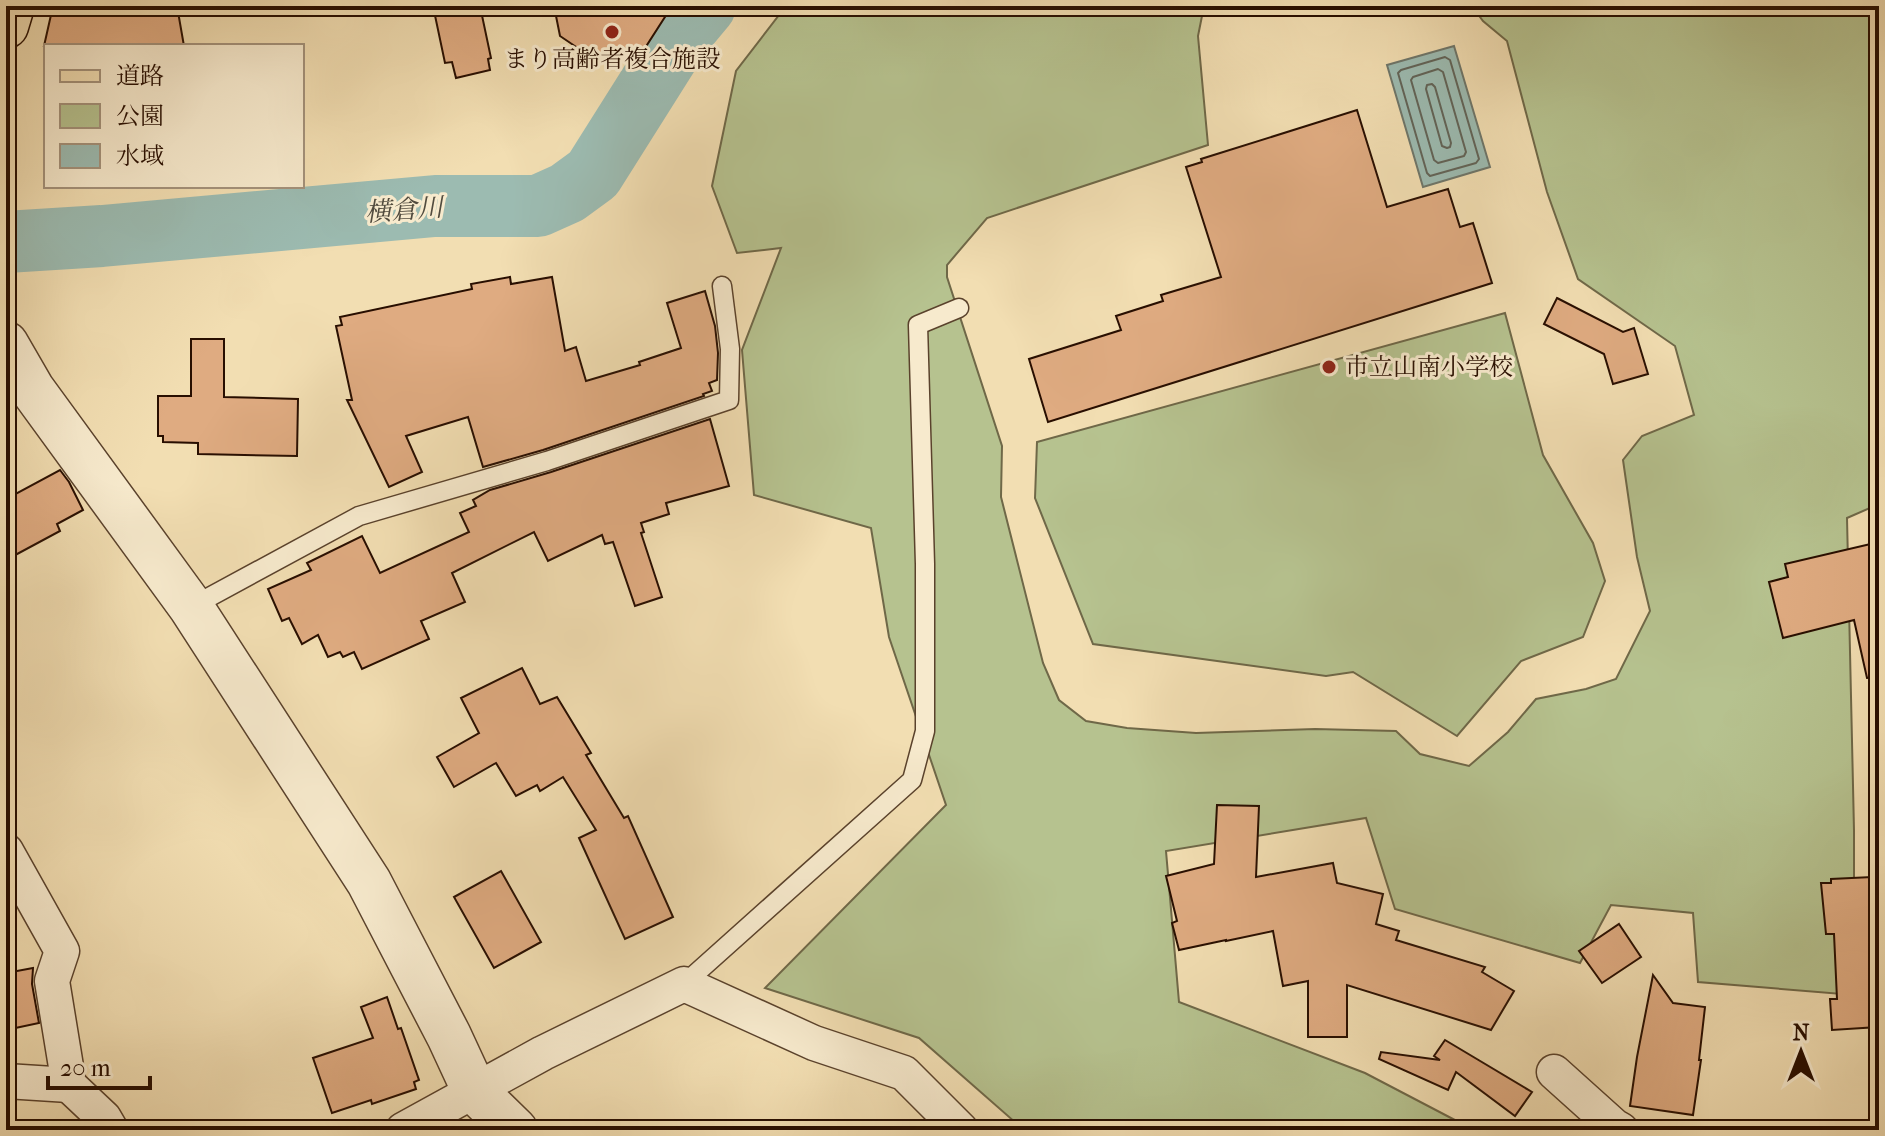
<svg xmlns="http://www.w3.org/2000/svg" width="1885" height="1136" font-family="'IM FELL French Canon','Noto Serif JP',serif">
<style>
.green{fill:#b6c28f;stroke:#6f6848;stroke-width:2}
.water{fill:#9cbbb1;stroke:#6e766a;stroke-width:2}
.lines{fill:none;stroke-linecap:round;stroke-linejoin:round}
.shore{stroke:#626458;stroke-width:2}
.river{stroke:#9cbbb1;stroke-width:62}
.building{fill:#dfab81;stroke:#280e00;stroke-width:2}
.service-casing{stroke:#5a422c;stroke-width:21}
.minor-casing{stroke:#5a422c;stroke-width:37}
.tertiary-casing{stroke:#5a422c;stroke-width:47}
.primary-casing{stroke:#280e00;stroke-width:47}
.service{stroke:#f7eacd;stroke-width:18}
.minor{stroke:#f7eacd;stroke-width:34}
.tertiary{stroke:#f7eacd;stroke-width:44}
.primary{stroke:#f2deb2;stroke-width:44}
.poi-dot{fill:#8f2418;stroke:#f7eacd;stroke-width:3}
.labels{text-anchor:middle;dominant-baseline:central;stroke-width:6;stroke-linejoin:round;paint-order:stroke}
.poi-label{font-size:24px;fill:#280e00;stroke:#f7eacd}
.water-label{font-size:26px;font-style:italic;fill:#514b3e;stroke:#f7eacd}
</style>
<rect width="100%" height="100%" fill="#f2deb2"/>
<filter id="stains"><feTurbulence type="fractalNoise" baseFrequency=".0025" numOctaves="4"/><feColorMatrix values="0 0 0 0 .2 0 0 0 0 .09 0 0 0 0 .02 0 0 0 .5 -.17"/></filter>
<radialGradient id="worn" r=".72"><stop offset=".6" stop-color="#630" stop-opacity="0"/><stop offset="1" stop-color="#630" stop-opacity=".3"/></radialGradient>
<!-- green -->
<g class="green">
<path d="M786,6H1204L1198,36L1208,145L987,218L947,265V277L1002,446L1001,497L1043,663L1059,700L1086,721L1127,728L1196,733L1315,729L1396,731L1420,754L1469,766L1508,732L1536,699L1586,689L1616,679L1650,611L1637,557L1623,460L1642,436L1694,415L1675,346L1578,279L1547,192L1507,41L1483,21L1472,6H1879V504L1847,518L1854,830V995L1698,982L1693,913L1611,905L1580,963L1395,909L1366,818L1166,851L1179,1002L1365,1073L1474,1130H1024L919,1038L765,988L946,805L889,637L871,528L754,495L742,350L781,248L737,253L712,186L736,71Z"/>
<path d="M1505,313L1543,455L1593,543L1605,581L1583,637L1521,661L1457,736L1353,672L1326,676L1093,644L1035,498L1037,442Z"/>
</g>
<!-- water -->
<path class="water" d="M1454,46L1490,167L1423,187L1387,65Z"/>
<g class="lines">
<!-- shore -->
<g class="shore">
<path d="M1445,57L1450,60L1479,159L1476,163L1430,176L1427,173L1398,73L1401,70Z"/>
<path d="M1438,69L1443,72L1466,152L1464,156L1438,163L1434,160L1411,80L1413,77Z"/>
<path d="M1432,84L1435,87L1451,143L1450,147L1447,148L1442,146L1426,89L1427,85Z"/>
</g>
<!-- river -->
<path class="river" d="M6,242L102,236L435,206H538L567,193L593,174L680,36L705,6"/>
</g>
<!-- building -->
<g class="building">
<path d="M53,6H177L184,46H44Z"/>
<path d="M433,6H480L491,58L488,59L490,70L456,78L452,62L445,63Z"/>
<path d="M554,6H672L645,48L591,57L560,36Z"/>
<path d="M1357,110L1387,207L1448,189L1460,227L1473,223L1492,283L1048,422L1029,359L1121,330L1116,316L1163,301L1161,295L1221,277L1186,167L1202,162L1201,159Z"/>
<path d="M510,277L511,284L552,277L565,351L576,347L586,381L640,365L639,362L681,348L667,303L705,291L715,326L718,353L717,380L709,383L712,391L703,394L704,396L543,450L483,467L468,417L406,436L422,472L389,487L347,400H352L336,326L342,325L340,317L472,289L471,284Z"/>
<path d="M1557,298L1623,332L1634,328L1648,374L1613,384L1604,354L1544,324Z"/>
<path d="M191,339H224V397L298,399L297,456L198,454V443L163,442V436H158V396H191Z"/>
<path d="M710,419L729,486L666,503L669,514L641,523L644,532L641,533L662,597L635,606L613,542L605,544L602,535L548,561L534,532L452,573L465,602L421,621L429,639L362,669L354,652L343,657L340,652L328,657L318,635L302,644L289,618L282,621L268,589L311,570L307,563L362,536L380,573L469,532L460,513L476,506L473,500L490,490L551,472Z"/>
<path d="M60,470L69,482L83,510L57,524L60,531L6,560V499Z"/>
<path d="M1879,542V677L1867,678L1854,620L1783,638L1769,582L1788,577L1785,564Z"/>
<path d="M522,668L540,704L557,697L591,753L586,755L624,818L628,816L673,917L625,939L579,838L596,830L563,777L540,791L537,785L516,796L496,763L454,787L437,757L479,733L461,698Z"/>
<path d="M1217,805L1259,806L1256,877L1333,863L1337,883L1383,894L1376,924L1399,931L1396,940L1485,967L1482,972L1514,991L1491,1030L1347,985V1037H1308V981L1283,986L1273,931L1226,941V940L1179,950L1172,923L1177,921L1166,876L1214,864Z"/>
<path d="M501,871L541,942L494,968L454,897Z"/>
<path d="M1872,877L1873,898H1879L1878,1027L1832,1030L1830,999H1837L1834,934H1826L1821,883H1831V879Z"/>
<path d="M1619,924L1641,957L1602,983L1579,951Z"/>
<path d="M33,968L32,984L39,1023L6,1030V973Z"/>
<path d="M1653,975L1673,1003L1705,1007L1699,1060H1701L1693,1115L1630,1106L1637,1057Z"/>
<path d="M387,997L398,1029L401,1028L419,1080L414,1082L416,1089L372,1104L371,1100L332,1113L313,1058L373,1038L361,1007Z"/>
<path d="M1445,1040L1532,1092L1515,1116L1456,1072L1448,1090L1379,1059L1381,1052L1440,1060L1434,1056Z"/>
</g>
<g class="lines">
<defs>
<g id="service">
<path d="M191,607L359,516L547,461L729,400L730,349L722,286"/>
<path d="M684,984L912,780L925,731V564L918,325L959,308"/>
</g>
<g id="minor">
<path d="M6,851L62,951L52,981L69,1085L104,1118L111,1130"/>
<path d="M1554,1072L1614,1126L1621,1130"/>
<path d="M6,1081L69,1085"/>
<path d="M403,1130L543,1053L684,984L814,1043L904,1073L961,1130"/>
</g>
<path id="tertiary" d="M6,344L32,389L191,607L369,882L449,1036L474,1090L515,1130"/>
<path id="primary" d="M6,26L12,6"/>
</defs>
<!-- service casing -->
<use href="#service" class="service-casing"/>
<!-- minor casing -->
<use href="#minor" class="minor-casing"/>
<!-- tertiary casing -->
<use href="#tertiary" class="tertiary-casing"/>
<!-- primary casing -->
<use href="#primary" class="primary-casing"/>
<!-- service -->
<use href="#service" class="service"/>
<!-- minor -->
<use href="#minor" class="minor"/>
<!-- tertiary -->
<use href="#tertiary" class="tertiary"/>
<!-- primary -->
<use href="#primary" class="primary"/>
</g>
<!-- markers -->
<g class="poi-dot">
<circle cx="612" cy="32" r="8"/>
<circle cx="1329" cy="367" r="8"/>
</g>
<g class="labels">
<!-- poi labels -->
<g class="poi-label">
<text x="612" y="59">まり高齢者複合施設</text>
<text x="1345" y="367" text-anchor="start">市立山南小学校</text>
</g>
<!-- water labels -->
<g class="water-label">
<text transform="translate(404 210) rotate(-4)">横倉川</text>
</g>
</g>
<!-- margin -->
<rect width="1885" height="1136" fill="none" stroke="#f2deb2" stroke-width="32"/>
<rect x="8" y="8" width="1869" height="1120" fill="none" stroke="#280e00" stroke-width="4"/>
<rect x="16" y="16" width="1853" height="1104" fill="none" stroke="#280e00" stroke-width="2"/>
<!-- legend -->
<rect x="44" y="44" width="260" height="144" fill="#f7eacd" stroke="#a4927b" stroke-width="2"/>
<rect x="60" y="70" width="40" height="12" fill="#f2deb2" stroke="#a4927b" stroke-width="2"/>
<text x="116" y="84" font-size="24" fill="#280e00">道路</text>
<rect x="60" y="104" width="40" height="24" fill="#b6c28f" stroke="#a4927b" stroke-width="2"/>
<text x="116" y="124" font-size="24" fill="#280e00">公園</text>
<rect x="60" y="144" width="40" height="24" fill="#9cbbb1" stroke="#a4927b" stroke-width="2"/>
<text x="116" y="164" font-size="24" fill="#280e00">水域</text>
<!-- north arrow -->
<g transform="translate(1801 1052)" stroke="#f7eacd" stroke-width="6" paint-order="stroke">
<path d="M0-6L14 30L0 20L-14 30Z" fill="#280e00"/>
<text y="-12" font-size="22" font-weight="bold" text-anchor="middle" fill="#280e00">N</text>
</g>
<!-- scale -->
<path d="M48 1076v12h102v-12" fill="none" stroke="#280e00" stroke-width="4"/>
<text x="60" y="1076" font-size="24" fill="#280e00" stroke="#f7eacd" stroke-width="6" paint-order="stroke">20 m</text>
<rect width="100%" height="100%" filter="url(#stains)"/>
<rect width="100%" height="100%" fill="url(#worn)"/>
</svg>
